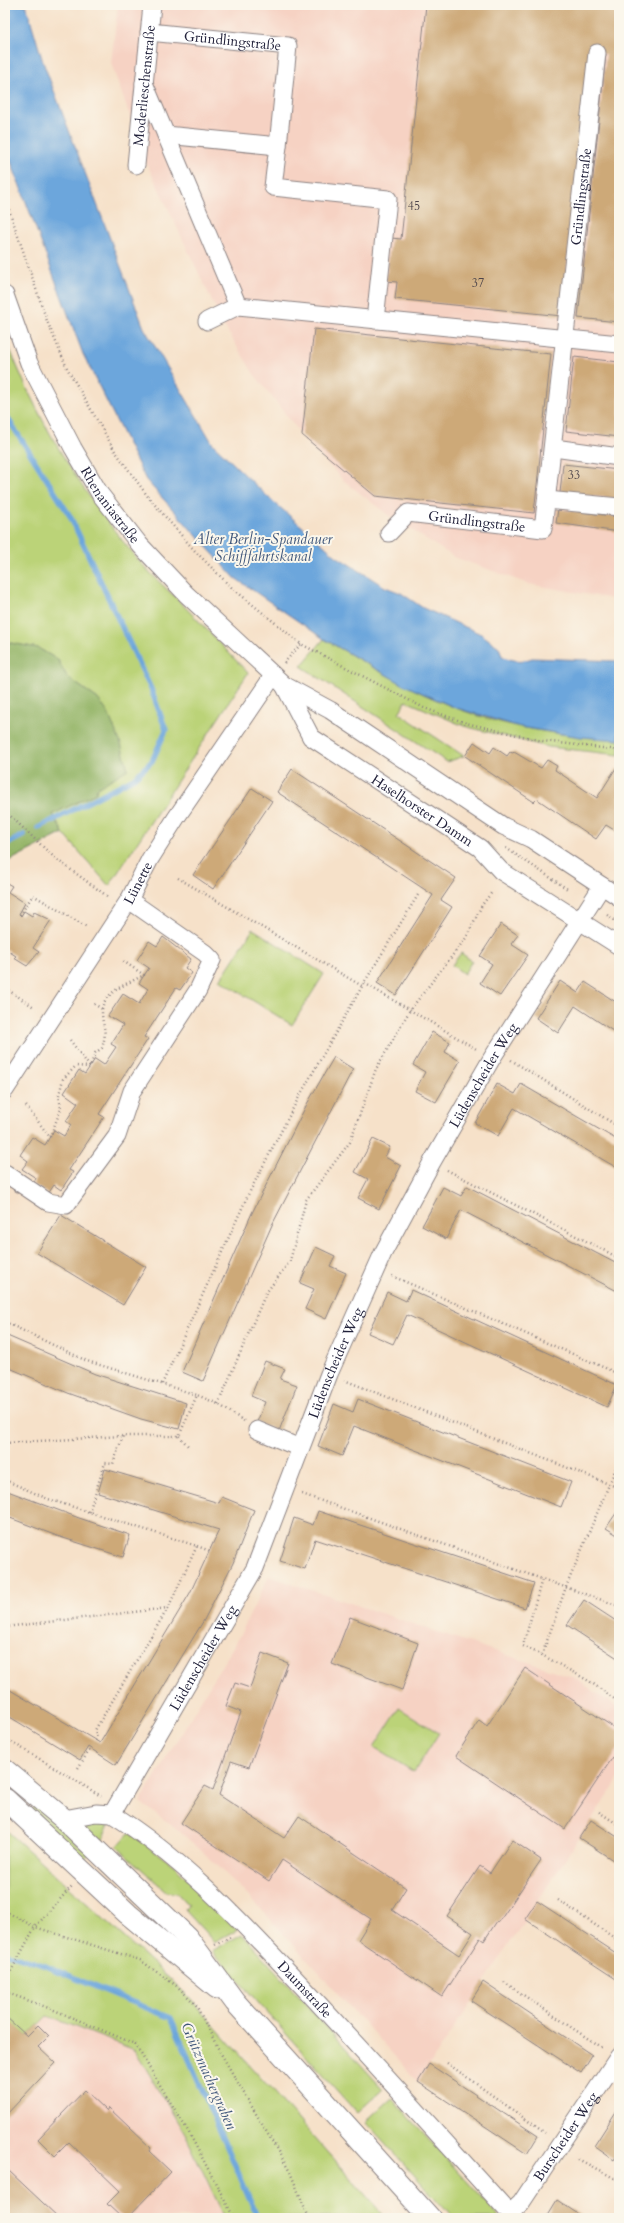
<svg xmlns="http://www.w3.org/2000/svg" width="624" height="2223" font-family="Cardo,serif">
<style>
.built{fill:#f6d2c3}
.green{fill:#bbd378;stroke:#6e7a5a}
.forest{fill:#94b568;stroke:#5b6c52}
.water{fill:#6ca6dc;stroke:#47648c}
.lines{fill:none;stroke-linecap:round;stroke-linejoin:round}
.stream{stroke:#6ca6dc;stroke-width:5.5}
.building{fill:#cda978}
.minor-casing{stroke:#8c8282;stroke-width:19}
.major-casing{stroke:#8c8282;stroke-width:23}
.path{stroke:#8c8282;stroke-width:2.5;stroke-dasharray:1 3;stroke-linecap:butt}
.minor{stroke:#fff;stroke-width:17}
.major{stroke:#fff;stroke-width:21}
.labels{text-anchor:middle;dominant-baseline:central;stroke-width:4;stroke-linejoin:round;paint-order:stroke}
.number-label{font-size:12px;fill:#4d444a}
.street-label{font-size:14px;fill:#22223b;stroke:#fbf7ec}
.water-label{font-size:15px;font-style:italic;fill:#40577b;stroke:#fbf7ec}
</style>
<rect width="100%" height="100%" fill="#fbf7ec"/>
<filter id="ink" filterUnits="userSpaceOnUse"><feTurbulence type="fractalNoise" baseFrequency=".025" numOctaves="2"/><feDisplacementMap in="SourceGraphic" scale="8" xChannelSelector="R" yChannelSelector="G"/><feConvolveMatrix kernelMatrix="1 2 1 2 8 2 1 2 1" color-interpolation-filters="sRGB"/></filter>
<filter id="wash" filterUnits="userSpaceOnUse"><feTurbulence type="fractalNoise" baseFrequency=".012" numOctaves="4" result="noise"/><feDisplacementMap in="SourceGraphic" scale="16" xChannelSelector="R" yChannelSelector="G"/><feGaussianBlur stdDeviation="0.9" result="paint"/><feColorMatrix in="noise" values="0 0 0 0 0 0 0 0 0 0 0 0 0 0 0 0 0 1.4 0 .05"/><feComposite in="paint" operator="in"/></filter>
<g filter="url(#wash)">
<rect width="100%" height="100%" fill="#f6e1c9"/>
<!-- built -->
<g class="built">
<path d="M118,5H619V600L529,584L454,557L388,515L343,480L302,435L254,374L223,324L147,164L111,63Z"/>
<path d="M269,1576L573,1677L619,1708V1778L418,2082L259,1907L214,1862L179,1831L140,1802L240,1635Z"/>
<path d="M47,2016L135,2050L186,2136L225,2218H5V2018L27,2036Z"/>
</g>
<!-- green -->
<g class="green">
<path d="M5,336C35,417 79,489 135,556C148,572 164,586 179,601C203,625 225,649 248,673L109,886L63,833L5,863L63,833L53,814L96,793L98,699L67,677L58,660L38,648L5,642Z"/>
<path d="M324,639C367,664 409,690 456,708C508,728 564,736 619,740V755L548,747L464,726L406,701L399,713L464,756L447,762L301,666Z"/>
<path d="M253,929L324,974L292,1025L220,980Z"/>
<path d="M461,953L472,961L464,974L452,965Z"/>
<path d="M399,1708L439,1733L414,1772L374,1747Z"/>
<path d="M35,1805L89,1854L84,1859L30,1810Z"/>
<path d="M77,1820H111L101,1842Z"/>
<path d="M5,1829L183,1991L386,2218H225L186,2136L135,2050L47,2016L27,2036L5,2018Z"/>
<path d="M129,1833L175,1866L238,1929L214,1942L185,1910L188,1905L177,1893L167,1892L117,1847Z"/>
<path d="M242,1934L383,2089L357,2113L212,1951Z"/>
<path d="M392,2098L500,2218H453L366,2122Z"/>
</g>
<!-- forest -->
<path class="forest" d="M5,642L38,648L58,660L67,677L98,699L108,713L121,744L128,769L97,788L96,793L53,814L63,833L5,863Z"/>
<!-- water -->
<path class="water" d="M5,5H26L43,62L144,328L213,444L268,497L336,556L385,587L401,593L423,608L481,634L499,647L502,656C512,661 522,662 532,658L619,661V740L580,737L520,727L456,708L404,685L324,639L235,578L146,480L83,354L5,146Z"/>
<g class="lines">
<!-- stream -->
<g class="stream">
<path d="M5,414L70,516L151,689L166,730L152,761L134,778L38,828"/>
<path d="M5,845L24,835"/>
<path d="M5,1953L43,1965L171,2018L258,2218"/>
</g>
</g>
<g id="blocks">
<!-- building -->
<g class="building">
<path d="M426,5H619V322L578,318L606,54L590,53L562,316L395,299L397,282L386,281L391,238L401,239Z"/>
<path d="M314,329L551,354L534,513L375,496L302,435Z"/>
<path d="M574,357L619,362V437L566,431Z"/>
<path d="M563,464L619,470V499L560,493Z"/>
<path d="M558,509L619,517V532L556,523Z"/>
<path d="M474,742L490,753L494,747L507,756L510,752L513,753L514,752L541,768L547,760L557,766L555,770L597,798L616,768L619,770V833L606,825L596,839L537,799L534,802L465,756Z"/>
<path d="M292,769L456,878L441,900L452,907L396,995L377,983L433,895L277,792Z"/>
<path d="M252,788L272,801L213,889L193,875Z"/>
<path d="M5,882L12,886L8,892L25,903L19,914L21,916L24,911L32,916L34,912L51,920L33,948L39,952L27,966L14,958L16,956L5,949Z"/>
<path d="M501,924L518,935L511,944L528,955L500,996L480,983L492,964L480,956Z"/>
<path d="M163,937L191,959L185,968L192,973L180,990L176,988L144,1037L148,1039L99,1114L104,1117L69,1170L73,1172L61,1190L54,1185L48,1194L33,1184L36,1178L22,1169L28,1161L20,1155L32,1137L45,1145L54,1130L64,1136L71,1125L66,1121L78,1103L64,1093L79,1070L85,1074L95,1059L104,1065L116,1047L111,1044L123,1025L108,1016L123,994L139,1004L148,989L139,983L149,968L137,960L149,941L157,946Z"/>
<path d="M560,981L578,993L585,982L619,1004V1035L575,1006L558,1033L536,1018Z"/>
<path d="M432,1032L450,1042L445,1052L460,1061L436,1102L415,1091L425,1072L413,1065Z"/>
<path d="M334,1057L353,1069L272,1225L203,1381L182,1372L252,1213L307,1104Z"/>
<path d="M497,1084L515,1094L521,1084L619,1141V1169L514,1108L498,1136L475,1123Z"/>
<path d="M373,1139L390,1147L385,1157L401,1166L379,1209L358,1198L368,1179L355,1172Z"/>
<path d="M467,1186L619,1265V1292L461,1210L446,1239L422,1226L443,1187L461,1196Z"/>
<path d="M61,1215L146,1267L123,1305L37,1253Z"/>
<path d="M316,1247L335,1256L330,1266L346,1273L326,1319L305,1309L314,1289L300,1283Z"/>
<path d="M411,1290L617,1385L607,1407L407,1315L393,1344L368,1333L387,1292L406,1301Z"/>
<path d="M5,1335L95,1374L186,1403L179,1429L141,1419L68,1393L5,1366Z"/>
<path d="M265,1361L285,1369L280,1379L297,1385L279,1431L257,1422L265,1402L251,1396Z"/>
<path d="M358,1399L571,1482L561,1507L354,1426L342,1456L318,1446L334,1404L353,1412Z"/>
<path d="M105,1469L219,1503L222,1497L254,1510L233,1563L204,1620L116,1765L88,1747L80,1760L5,1714V1687L100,1743L190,1593L219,1530L98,1493Z"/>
<path d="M5,1490L79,1518L130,1535L123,1557L57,1536L5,1516Z"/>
<path d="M619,1509V1536L606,1528Z"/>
<path d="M318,1511L534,1583L525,1608L315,1539L305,1569L280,1561L294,1518L313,1525Z"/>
<path d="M584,1600L619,1623V1659L567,1625Z"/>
<path d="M350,1617L418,1643L402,1690L332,1664Z"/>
<path d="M262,1653L288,1663L249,1767L231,1761L219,1795L284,1838L299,1816L406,1888L392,1910L459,1955L473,1933L447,1916L480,1866L490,1873L512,1840L541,1860L499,1922L497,1921L484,1941L480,1938L442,1997L358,1940L371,1919L282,1860L269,1881L181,1823L205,1786L213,1790L241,1712L226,1706L235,1683L250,1688Z"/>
<path d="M525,1668L619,1731V1748L565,1829L456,1756L479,1720L487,1726Z"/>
<path d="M591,1820L619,1838V1864L579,1838Z"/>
<path d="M537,1901L619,1955V1981L525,1919Z"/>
<path d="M483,1982L592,2055L581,2073L471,2001Z"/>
<path d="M6,2017L27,2036L38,2025L49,2036L38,2047L55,2063L5,2116Z"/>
<path d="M429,2064L538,2136L527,2154L418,2082Z"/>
<path d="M85,2090L107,2111L109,2108L151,2148L149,2151L171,2172L127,2218H122L107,2204L120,2191L69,2142L55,2156L38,2139Z"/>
<path d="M619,2107V2152L614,2160L594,2146Z"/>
<path d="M9,2171L59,2218H5V2175Z"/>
<path d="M557,2200L584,2218H546Z"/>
</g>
</g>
</g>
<g filter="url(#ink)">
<use href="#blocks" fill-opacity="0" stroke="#8c8282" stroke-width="1"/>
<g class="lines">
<defs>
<g id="minor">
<path id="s1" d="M149,32L288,46L278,146L166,135"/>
<path d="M144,83L238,306"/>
<path d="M278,146L273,187L388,199L375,320"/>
<path id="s2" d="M136,165L152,5"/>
<path id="s3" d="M5,295L29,363L73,448L100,494L140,545L186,594L284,685L330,710L503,826L531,839L619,897"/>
<path d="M207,321L238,306L619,344"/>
<path d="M554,448L619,457"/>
<path d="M547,500L619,507"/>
<path id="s4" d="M389,533L408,513L543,529L597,53"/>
<path id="s5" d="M284,685L311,737L480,848L501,871L619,946"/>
<path id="s6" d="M5,1090L129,900L150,859L176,818L273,676"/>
<path d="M5,1173L48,1202L66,1205L117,1136L132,1091L198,990L212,960L205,953L129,900"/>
<path d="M257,1430L300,1448"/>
<path id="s7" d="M112,1814L255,1568L329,1374L383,1253L432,1162L492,1058L602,886"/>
<path id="s8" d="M64,1819L96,1813L112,1814C186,1860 244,1925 304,1988C375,2064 444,2141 514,2218"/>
<path id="s9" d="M510,2213L521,2203L619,2056"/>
</g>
<g id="major">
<path d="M5,1770L64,1819L187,1937L235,2002L430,2218"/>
<path d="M5,1799L128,1914L217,1988"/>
</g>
</defs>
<!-- minor casing -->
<use href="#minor" class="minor-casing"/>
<!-- major casing -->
<use href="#major" class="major-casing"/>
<!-- path -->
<g class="path">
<path d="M5,198L47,321L67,368L115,451L149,498L195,551L231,587L301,644L424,708L466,723L543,741L619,750"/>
<path d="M284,663L301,644"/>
<path d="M5,811L56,859L107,896"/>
<path d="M506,848L569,890"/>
<path d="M178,878L362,986"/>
<path d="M418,895L364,983L478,1050"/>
<path d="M20,915L33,895L87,927"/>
<path d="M607,915L619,923"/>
<path d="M5,988L34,1007"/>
<path d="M94,1004L102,1009"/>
<path d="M70,1040L90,1067"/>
<path d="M511,1060L619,1127"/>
<path d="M26,1106L50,1137"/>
<path d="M50,1137L61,1109L59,1095L63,1079L76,1066L90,1067L95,1053L102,1048C108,1029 102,1028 102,1011C102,992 131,982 144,975L123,961"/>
<path d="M447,1170L619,1258"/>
<path d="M392,1276L619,1374"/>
<path d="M5,1322L87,1361L197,1395"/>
<path d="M344,1380L619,1488"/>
<path d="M162,1384L248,1195L299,1097L364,983"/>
<path d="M218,1404L266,1293L290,1261L306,1200L350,1142L376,1069L410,1010L466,938L482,905L492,892"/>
<path d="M179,1436L189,1447"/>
<path d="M5,1443L123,1436H179L197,1395L218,1404L244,1421"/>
<path d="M619,1461L566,1587L542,1655L589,1681L619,1702"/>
<path d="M5,1480L48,1499L197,1546L168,1608L95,1730L97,1738L95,1741"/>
<path d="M302,1494L542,1579"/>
<path d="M89,1512L105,1463L113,1464L123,1436"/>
<path d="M197,1546L210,1551"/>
<path d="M5,1627L168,1608"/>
<path d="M542,1655L523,1646L542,1579L619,1606"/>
<path d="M5,1738L101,1796"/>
<path d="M78,1768L91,1748"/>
<path d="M599,1812L619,1825"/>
<path d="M558,1900L619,1941"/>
<path d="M5,1911L35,1927L140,1960L178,1987L196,2005L220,2052L290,2172L309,2218"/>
<path d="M215,1945L232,1936"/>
<path d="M5,1982L35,1927L72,1886"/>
<path d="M504,1982L602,2048"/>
<path d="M5,1992L54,2010L135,2044L188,2131L234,2218"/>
<path d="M447,2063L545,2133"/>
<path d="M578,2159L614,2178L619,2177"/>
</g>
<!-- minor -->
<use href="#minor" class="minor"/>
<!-- major -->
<use href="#major" class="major"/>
</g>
</g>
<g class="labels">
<!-- number labels -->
<g class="number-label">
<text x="414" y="206">45</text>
<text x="478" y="283">37</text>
<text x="574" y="475">33</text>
</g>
<!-- street labels -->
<g class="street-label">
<text stroke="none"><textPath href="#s1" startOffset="84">Gründlingstraße</textPath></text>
<text stroke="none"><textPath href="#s2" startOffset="80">Moderlieschenstraße</textPath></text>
<text stroke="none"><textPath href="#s4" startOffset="498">Gründlingstraße</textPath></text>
<text stroke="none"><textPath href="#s3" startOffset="236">Rhenaniastraße</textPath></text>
<text stroke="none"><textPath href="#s4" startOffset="97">Gründlingstraße</textPath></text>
<text stroke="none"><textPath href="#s5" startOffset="192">Haselhorster Damm</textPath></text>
<text stroke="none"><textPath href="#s6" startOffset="246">Lünette</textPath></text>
<text stroke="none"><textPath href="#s7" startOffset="829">Lüdenscheider Weg</textPath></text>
<text stroke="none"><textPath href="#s7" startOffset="505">Lüdenscheider Weg</textPath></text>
<text stroke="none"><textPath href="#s7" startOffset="181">Lüdenscheider Weg</textPath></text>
<text stroke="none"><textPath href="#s8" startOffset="310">Daumstraße</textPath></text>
<text stroke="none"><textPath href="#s9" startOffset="95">Burscheider Weg</textPath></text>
</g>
<!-- water labels -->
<g class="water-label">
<text x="263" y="539">Alter Berlin-Spandauer<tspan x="263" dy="17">Schifffahrtskanal</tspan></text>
<text transform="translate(209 2076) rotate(66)">Grützmachergraben</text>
</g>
</g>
<!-- margin -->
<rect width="624" height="2223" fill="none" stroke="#fbf7ec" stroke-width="20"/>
</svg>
